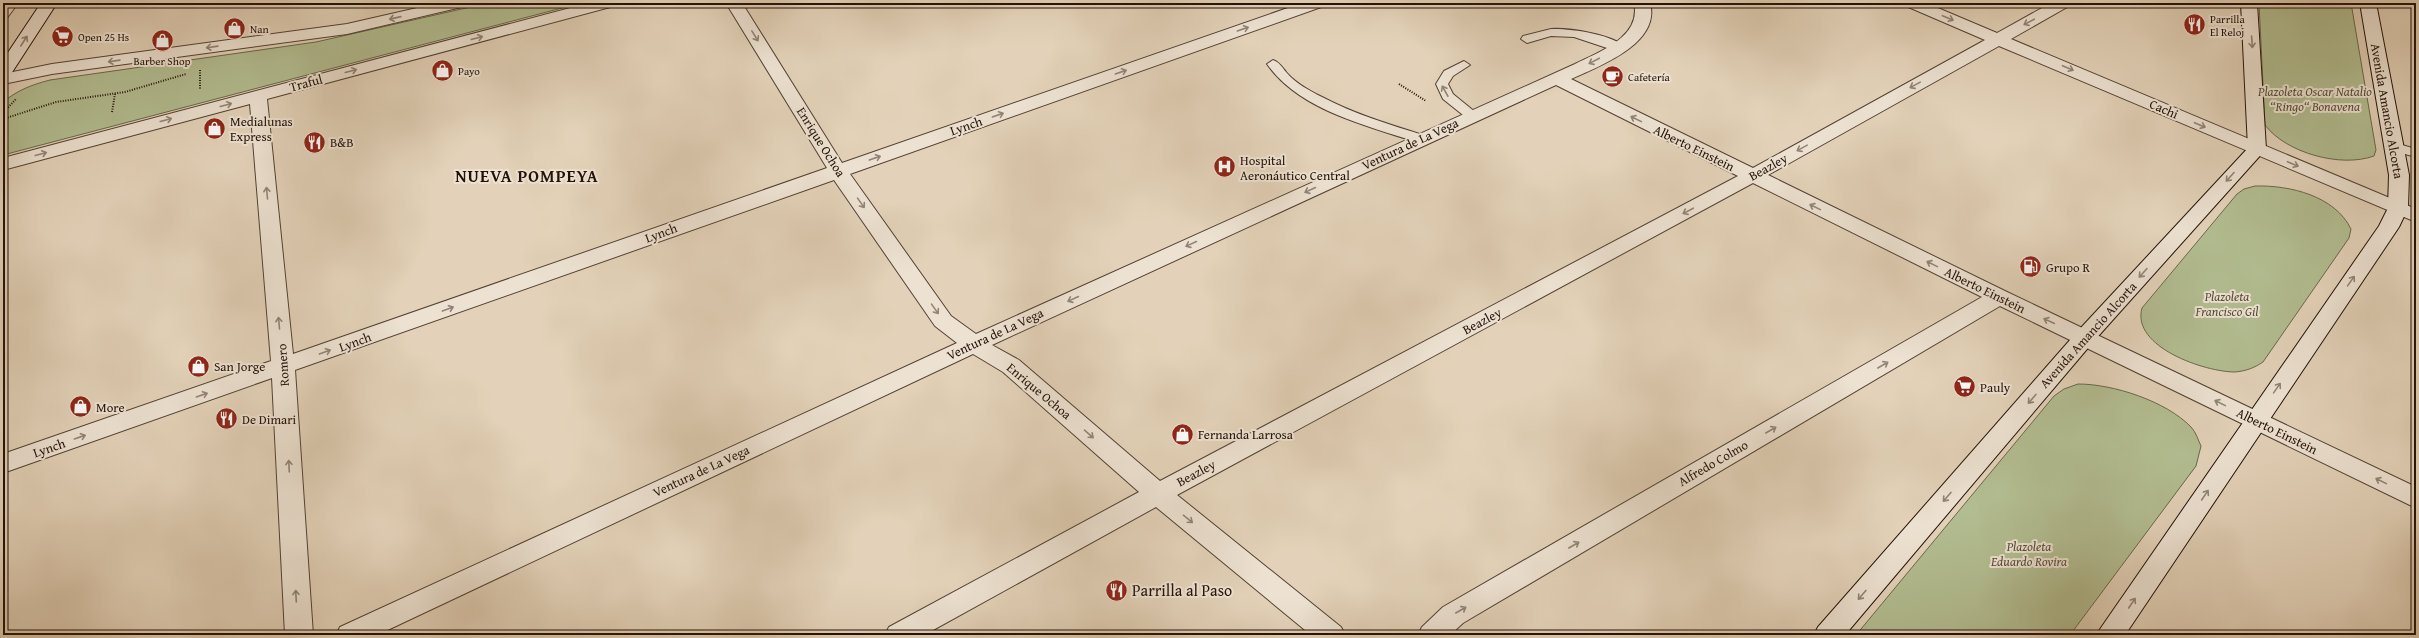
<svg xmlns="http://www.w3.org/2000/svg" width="2419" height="638" font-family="'Gentium Book Plus',serif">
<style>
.green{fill:#b2bd91;stroke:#6a674c}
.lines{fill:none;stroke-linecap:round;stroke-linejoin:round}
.service-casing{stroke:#534134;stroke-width:2}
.minor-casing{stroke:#534134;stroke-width:2}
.secondary-casing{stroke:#231108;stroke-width:2}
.path{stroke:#231108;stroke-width:2;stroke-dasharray:1 1.5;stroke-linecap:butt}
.service{fill:#ede2d2;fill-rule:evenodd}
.minor{fill:#ede2d2;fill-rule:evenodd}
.secondary{fill:#ede2d2;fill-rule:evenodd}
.oneway{stroke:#928477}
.labels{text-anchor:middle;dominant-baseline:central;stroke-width:4;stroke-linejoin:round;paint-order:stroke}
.far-poi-label{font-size:11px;fill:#231108;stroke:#ede2d2;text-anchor:start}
.street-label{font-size:13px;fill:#231108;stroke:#ede2d2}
.park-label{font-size:13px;font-style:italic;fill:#554d38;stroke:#ede2d2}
.poi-label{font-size:13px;fill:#231108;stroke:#ede2d2;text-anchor:start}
.near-poi-label{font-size:16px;fill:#231108;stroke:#ede2d2;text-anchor:start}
.district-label{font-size:17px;font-weight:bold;letter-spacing:1px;fill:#231108;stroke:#ede2d2}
</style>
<rect width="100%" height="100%" fill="#e3d2b9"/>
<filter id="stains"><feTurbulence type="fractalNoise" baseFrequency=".005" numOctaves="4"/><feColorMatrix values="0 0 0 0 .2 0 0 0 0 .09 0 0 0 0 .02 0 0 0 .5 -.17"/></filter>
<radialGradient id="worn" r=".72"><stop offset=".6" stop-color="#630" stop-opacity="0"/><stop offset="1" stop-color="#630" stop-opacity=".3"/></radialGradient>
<!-- green -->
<g class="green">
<path d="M488,3H581L3,155V102C18,90 31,85 50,80L316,42Z"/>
<path d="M2259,3H2351L2376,150L2374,156C2341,168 2286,153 2265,125Z"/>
<path d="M2255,186C2290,185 2335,196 2351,229L2349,238L2263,362C2254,368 2246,371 2235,372C2205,372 2131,347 2142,308L2237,194L2244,189Z"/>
<path d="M2078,384C2113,384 2166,401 2191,427C2196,432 2198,440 2201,446L2196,466L2070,635H1856L2054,396L2064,389Z"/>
</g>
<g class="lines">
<defs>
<g id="service">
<path d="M6,3H18L7,18L3,19V7Z"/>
<path d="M1551,29C1567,28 1615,34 1625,48L1619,52L1574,37L1551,36L1527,43L1521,39L1523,36Z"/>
<path d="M1273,60C1279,62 1282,67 1286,72C1295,83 1310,91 1322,97C1354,114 1391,125 1426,136L1428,139L1426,142H1416C1365,125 1299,110 1267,64Z"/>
<path d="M1464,61L1470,65L1453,76L1448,84L1453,94L1480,116L1473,120L1468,119L1443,99L1436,84L1444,71Z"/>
<path d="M2395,143L2416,149V157L2390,150L2388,147Z"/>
</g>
<g id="minor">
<path d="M439,3H468L466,6L347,34L52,74L3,84V74L52,64L347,24Z"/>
<path d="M589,3H616L614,6L267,99L293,354L827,168L726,3H742L842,163L1302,3H1326L1324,6L850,174L951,316L976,334L1575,64C1599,52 1642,37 1634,3H1650C1661,43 1600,66 1571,79L1753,168L1985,40L1906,6L1904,3H1926L1997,33L2051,3H2071L2069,6L2011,39L2416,209V222L1999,46L1768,175L2007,292L2416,487V508L2000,306L1463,623L1450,635H1418L1422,627L1443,607L1982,297L1753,183L1177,495L1341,627L1345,635H1311L1156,507L924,635H885L889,627L1139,492L1003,372L973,354L377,635H336L340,627L957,343L935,326L834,180L295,370L313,635H285L272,378L3,473V454L271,361L250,104L3,170V158ZM1556,85L1738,176L1160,481L1019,360L992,345Z"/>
</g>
<g id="secondary">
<path d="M41,3H57L9,77L3,78V60Z"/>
<path d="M2241,3H2257L2266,149L2093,342L1845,635H1814L1818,627L2077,332L2248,148Z"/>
<path d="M2360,3H2376L2409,175L2408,208L2399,227L2125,635H2096L2379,226L2388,208L2389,175Z"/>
</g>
</defs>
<!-- service casing -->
<use href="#service" class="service-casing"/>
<!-- minor casing -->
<use href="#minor" class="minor-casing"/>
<!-- secondary casing -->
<use href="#secondary" class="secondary-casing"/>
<!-- path -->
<g class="path">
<path d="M483,7L499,3"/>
<path d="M200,70V89"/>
<path d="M1399,84L1426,101"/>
<path d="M112,112L115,94"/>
<path d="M3,113L16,99"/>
<path d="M3,119L56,102L125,92L186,74"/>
</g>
<!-- service -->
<use href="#service" class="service"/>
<!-- minor -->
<use href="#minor" class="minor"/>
<!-- secondary -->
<use href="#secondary" class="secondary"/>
</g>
<!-- one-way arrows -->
<defs><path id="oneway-shaft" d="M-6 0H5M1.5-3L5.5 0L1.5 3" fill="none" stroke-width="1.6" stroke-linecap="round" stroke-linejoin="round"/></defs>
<g class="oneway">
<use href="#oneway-shaft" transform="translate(395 18) rotate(167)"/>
<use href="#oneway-shaft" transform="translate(1948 18) rotate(23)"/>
<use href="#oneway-shaft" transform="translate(2029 22) rotate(152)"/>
<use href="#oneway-shaft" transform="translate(1243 29) rotate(-19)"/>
<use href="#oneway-shaft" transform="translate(755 36) rotate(58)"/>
<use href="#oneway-shaft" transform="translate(477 38) rotate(-15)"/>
<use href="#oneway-shaft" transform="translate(24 41) rotate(-57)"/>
<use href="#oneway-shaft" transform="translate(2252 42) rotate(86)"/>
<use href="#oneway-shaft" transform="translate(212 47) rotate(172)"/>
<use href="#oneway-shaft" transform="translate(114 61) rotate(172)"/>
<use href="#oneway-shaft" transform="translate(1594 61) rotate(152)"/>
<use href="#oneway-shaft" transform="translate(2068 68) rotate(23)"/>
<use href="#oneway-shaft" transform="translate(351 71) rotate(-15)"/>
<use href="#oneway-shaft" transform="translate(1121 72) rotate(-19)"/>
<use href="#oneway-shaft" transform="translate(1915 85) rotate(151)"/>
<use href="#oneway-shaft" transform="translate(1445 91) rotate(-119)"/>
<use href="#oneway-shaft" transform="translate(226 105) rotate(-15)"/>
<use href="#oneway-shaft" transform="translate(998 115) rotate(-19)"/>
<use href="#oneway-shaft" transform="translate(1636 119) rotate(-154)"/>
<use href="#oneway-shaft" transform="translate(166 120) rotate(-15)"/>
<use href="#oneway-shaft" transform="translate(2200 125) rotate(23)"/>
<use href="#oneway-shaft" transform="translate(1802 148) rotate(151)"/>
<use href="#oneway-shaft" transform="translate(41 154) rotate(-15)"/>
<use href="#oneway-shaft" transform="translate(875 158) rotate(-19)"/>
<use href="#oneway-shaft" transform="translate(2293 164) rotate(23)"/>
<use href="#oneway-shaft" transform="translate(2230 177) rotate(132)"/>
<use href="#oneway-shaft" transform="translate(1310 190) rotate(155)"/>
<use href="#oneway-shaft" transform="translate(267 193) rotate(-95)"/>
<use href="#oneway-shaft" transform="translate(861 203) rotate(55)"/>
<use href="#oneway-shaft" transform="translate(1815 207) rotate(-154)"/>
<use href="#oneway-shaft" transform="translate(1688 211) rotate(152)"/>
<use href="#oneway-shaft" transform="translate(1191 244) rotate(155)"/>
<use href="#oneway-shaft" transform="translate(1932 264) rotate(-154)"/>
<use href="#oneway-shaft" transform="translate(2143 273) rotate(132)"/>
<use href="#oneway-shaft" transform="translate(2351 281) rotate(-55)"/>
<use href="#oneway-shaft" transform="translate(1073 299) rotate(155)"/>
<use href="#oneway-shaft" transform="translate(448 309) rotate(-20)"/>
<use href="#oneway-shaft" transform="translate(935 309) rotate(55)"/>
<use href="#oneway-shaft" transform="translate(2049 321) rotate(-155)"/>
<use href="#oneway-shaft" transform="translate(279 323) rotate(-95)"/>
<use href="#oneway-shaft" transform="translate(325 352) rotate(-20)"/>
<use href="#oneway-shaft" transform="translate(1883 365) rotate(-30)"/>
<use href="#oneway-shaft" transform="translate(2277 388) rotate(-55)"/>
<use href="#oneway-shaft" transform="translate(202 395) rotate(-19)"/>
<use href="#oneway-shaft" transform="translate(2032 399) rotate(131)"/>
<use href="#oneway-shaft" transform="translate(2220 403) rotate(-154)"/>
<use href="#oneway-shaft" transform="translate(1771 430) rotate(-30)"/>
<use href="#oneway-shaft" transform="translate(1089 434) rotate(41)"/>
<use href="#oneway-shaft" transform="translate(80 437) rotate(-19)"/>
<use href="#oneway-shaft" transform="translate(289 466) rotate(-93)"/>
<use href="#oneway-shaft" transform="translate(2381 481) rotate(-154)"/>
<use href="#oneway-shaft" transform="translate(2205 495) rotate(-56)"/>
<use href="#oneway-shaft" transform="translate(1947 497) rotate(131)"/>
<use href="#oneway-shaft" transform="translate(1188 519) rotate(39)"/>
<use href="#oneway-shaft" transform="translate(1574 545) rotate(-30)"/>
<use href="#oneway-shaft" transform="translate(1862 595) rotate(131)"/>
<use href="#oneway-shaft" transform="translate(296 596) rotate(-93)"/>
<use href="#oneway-shaft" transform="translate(2132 603) rotate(-56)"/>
<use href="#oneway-shaft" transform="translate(1461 610) rotate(-30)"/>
</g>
<!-- icons -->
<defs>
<symbol id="restaurant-disc" viewBox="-11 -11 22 22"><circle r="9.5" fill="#8f2418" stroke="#ede2d2"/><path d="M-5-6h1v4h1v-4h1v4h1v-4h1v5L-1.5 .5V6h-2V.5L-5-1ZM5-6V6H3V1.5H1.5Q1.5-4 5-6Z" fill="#fff"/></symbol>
<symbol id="shop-disc" viewBox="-11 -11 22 22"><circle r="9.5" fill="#8f2418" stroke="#ede2d2"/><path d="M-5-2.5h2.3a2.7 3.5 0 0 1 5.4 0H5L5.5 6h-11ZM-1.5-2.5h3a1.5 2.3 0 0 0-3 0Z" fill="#fff"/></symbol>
<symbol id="supermarket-disc" viewBox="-11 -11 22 22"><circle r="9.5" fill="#8f2418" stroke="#ede2d2"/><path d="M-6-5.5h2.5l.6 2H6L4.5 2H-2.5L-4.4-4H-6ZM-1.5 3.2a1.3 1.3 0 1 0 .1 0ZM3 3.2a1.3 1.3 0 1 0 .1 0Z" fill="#fff"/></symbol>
<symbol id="cafe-disc" viewBox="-11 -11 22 22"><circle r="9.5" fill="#8f2418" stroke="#ede2d2"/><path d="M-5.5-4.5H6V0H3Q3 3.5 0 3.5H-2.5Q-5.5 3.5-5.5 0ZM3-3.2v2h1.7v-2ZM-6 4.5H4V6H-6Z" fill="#fff"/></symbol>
<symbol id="hospital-disc" viewBox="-11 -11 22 22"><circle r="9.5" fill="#8f2418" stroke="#ede2d2"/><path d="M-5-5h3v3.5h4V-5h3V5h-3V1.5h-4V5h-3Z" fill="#fff"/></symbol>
<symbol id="fuel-disc" viewBox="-11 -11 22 22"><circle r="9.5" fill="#8f2418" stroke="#ede2d2"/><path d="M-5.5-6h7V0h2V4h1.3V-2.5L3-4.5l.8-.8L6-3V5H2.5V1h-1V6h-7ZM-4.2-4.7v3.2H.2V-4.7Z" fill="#fff"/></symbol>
</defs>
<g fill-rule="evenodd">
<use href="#restaurant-disc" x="2182" y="12" width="25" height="25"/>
<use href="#shop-disc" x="222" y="16" width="25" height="25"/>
<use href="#supermarket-disc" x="50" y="24" width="25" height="25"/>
<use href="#shop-disc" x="150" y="28" width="25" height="25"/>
<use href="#shop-disc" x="430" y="58" width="25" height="25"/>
<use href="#cafe-disc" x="1600" y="64" width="25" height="25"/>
<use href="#shop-disc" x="202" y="116" width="25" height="25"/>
<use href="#restaurant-disc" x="302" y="130" width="25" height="25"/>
<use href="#hospital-disc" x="1212" y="154" width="25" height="25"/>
<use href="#fuel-disc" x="2018" y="254" width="25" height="25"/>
<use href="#shop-disc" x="186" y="354" width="25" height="25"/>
<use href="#supermarket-disc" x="1952" y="374" width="25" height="25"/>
<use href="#shop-disc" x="68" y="394" width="25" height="25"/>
<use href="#restaurant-disc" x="214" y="406" width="25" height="25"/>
<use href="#shop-disc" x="1170" y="422" width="25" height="25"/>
<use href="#restaurant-disc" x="1104" y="578" width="25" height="25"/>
</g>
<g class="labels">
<!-- far-poi labels -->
<g class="far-poi-label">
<text x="2210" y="19">Parrilla<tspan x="2210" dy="13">El Reloj</tspan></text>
<text x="250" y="29">Nan</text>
<text x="78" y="37">Open 25 Hs</text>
<text x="162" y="61" text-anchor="middle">Barber Shop</text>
<text x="458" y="71">Payo</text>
<text x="1628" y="77">Cafetería</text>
</g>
<!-- street labels -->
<g class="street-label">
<text transform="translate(306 83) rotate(-15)">Traful</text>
<text transform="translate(2164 109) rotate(23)">Cachi</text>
<text transform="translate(2387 111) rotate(80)">Avenida Amancio Alcorta</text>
<text transform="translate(966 126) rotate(-19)">Lynch</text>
<text transform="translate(821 142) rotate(58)">Enrique Ochoa</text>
<text transform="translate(1410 144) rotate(-25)">Ventura de La Vega</text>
<text transform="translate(1694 148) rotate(26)">Alberto Einstein</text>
<text transform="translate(1768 167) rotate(-29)">Beazley</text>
<text transform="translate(661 233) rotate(-20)">Lynch</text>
<text transform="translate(1985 290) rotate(26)">Alberto Einstein</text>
<text transform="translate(1482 321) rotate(-28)">Beazley</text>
<text transform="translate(995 334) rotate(-25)">Ventura de La Vega</text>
<text transform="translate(2088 335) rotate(-48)">Avenida Amancio Alcorta</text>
<text transform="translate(355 342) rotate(-20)">Lynch</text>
<text transform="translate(283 365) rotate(-94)">Romero</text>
<text transform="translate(1039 391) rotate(40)">Enrique Ochoa</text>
<text transform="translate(2277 431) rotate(26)">Alberto Einstein</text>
<text transform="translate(49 448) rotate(-19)">Lynch</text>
<text transform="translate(1713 463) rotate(-30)">Alfredo Colmo</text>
<text transform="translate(701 471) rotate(-25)">Ventura de La Vega</text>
<text transform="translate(1196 473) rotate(-28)">Beazley</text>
</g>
<!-- park labels -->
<g class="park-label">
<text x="2315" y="91">Plazoleta Oscar Natalio<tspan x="2315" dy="15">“Ringo“ Bonavena</tspan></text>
<text x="2227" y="296">Plazoleta<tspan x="2227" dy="15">Francisco Gil</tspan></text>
<text x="2029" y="546">Plazoleta<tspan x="2029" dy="15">Eduardo Rovira</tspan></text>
</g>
<!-- poi labels -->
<g class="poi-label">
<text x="230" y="121">Medialunas<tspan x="230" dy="15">Express</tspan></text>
<text x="330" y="142">B&amp;B</text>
<text x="1240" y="160">Hospital<tspan x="1240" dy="15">Aeronáutico Central</tspan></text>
<text x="2046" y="267">Grupo R</text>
<text x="214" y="366">San Jorge</text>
<text x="1980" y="387">Pauly</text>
<text x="96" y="407">More</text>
<text x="242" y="419">De Dimari</text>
<text x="1198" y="434">Fernanda Larrosa</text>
</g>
<!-- near-poi labels -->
<g class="near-poi-label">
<text x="1132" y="590">Parrilla al Paso</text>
</g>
<!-- district labels -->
<g class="district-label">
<text x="527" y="175">NUEVA POMPEYA</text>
</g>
</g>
<!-- margin -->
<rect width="2419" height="638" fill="none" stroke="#e3d2b9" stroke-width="16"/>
<rect x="4" y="4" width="2411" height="630" fill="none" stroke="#231108" stroke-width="2"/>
<rect x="8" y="8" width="2403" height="622" fill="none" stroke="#231108"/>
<rect width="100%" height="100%" filter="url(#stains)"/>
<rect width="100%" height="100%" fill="url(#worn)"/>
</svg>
